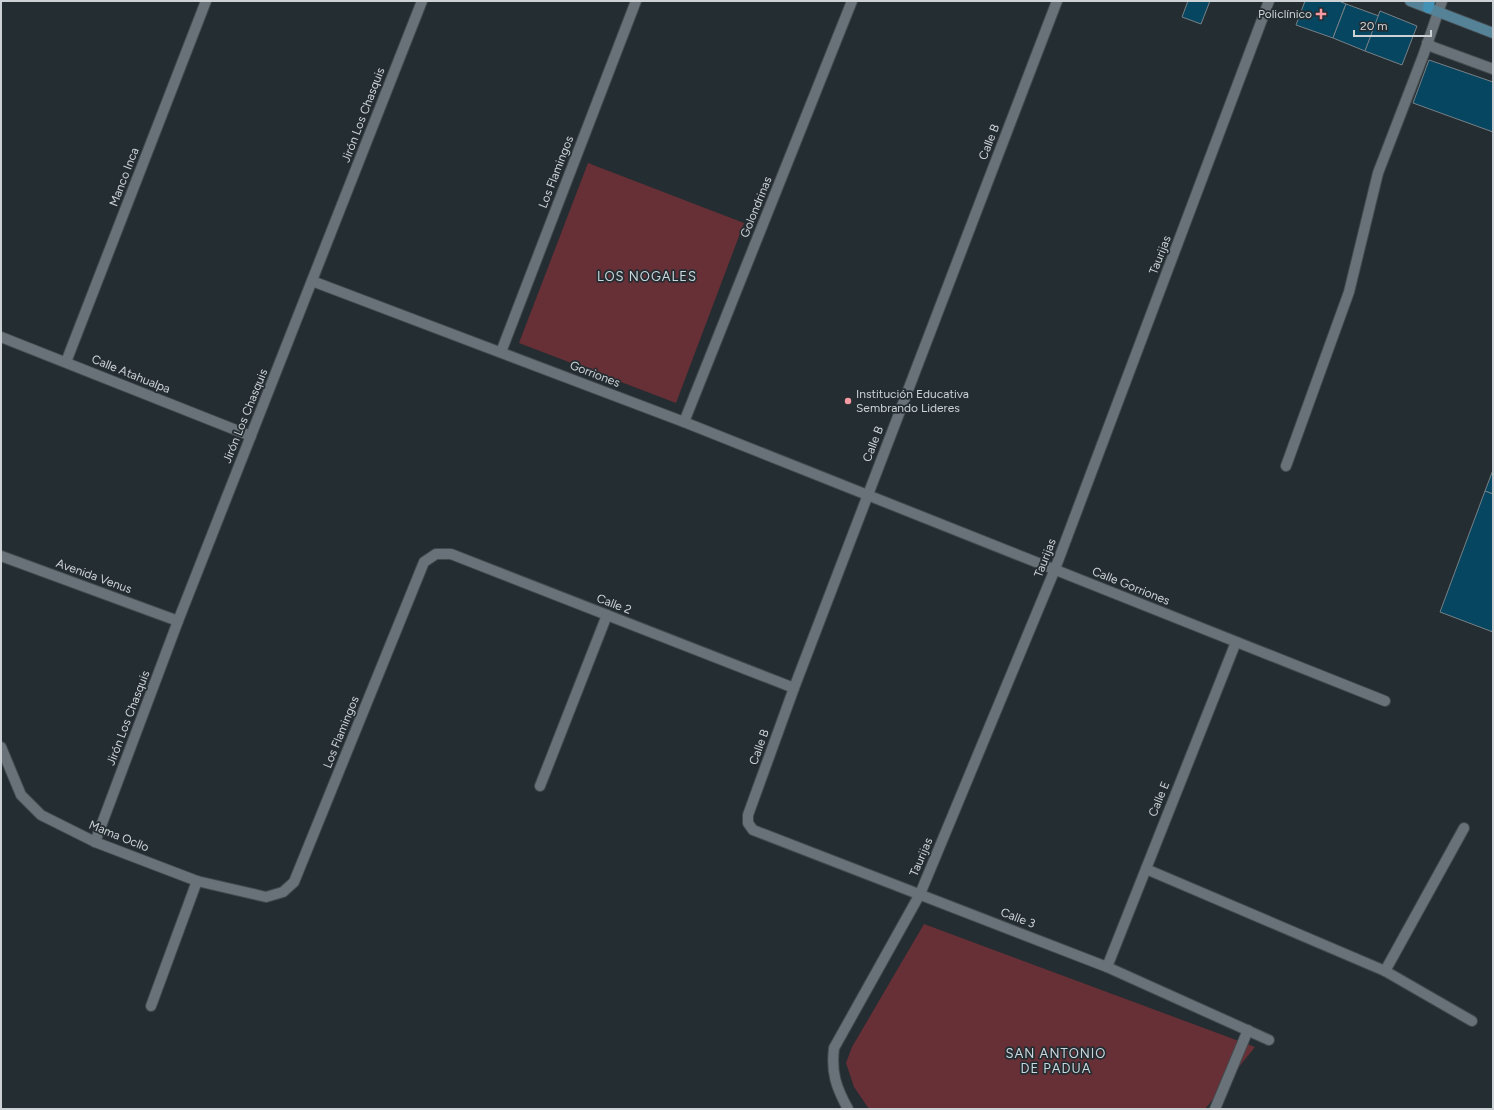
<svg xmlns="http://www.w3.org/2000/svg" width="1494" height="1110" font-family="Figtree,sans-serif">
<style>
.green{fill:#672f36}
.building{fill:#074660;stroke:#768086}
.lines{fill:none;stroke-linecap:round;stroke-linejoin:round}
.lane-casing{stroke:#424a4e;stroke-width:12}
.street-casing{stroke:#424a4e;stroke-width:12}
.secondary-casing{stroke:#424a4e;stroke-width:12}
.primary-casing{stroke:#424a4e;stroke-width:12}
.lane{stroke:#687278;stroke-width:10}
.street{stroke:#687278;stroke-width:10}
.secondary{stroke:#568297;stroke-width:10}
.primary{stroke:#4392b6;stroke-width:10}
.poi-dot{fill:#f49aa2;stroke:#242d32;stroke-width:1.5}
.labels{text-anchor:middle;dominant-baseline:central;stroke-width:3.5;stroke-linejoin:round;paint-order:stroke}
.poi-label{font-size:12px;fill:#ccd2d5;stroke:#242d32;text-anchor:end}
.street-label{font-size:12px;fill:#ccd2d5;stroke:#242d32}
.neighbourhood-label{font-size:13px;letter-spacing:1px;fill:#cbd7dd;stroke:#242d32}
</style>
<rect width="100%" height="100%" fill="#242d32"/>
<!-- green -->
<g class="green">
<path d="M588,163L744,223L676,403L519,343Z"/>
<path d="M924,924L1255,1047L1205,1109H869L854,1087L846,1063L852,1047Z"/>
</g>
<!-- building -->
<g class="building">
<path d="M1188,1H1210L1201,24L1182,17Z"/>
<path d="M1305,1H1339L1346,4L1333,38L1296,25Z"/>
<path d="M1346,4L1379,16L1365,51L1333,38Z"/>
<path d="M1380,11L1417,26L1402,65L1365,51Z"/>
<path d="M1429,60L1493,82V132L1413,103Z"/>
<path d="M1493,470V494L1485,491Z"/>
<path d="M1485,491L1493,494V632L1440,612Z"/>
</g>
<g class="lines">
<defs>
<g id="lane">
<path d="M1427,43L1433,47L1493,69"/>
<path d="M1286,466L1349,292L1378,173L1423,56L1442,1"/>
<path d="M1107,967L1269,1040"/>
<path d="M1215,1109L1248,1030"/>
</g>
<g id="street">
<path d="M1057,1L794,688L748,815V823L753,830L1107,967L1236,642"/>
<path d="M312,281L684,422L1385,701"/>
<path d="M1,337L251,436"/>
<path d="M501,352L636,1"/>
<path d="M66,362L206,1"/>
<path d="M684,422L852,1"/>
<path d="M1,556L178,621"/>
<path d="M1,747L21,795L41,815L95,842L197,881L266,897L283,892L294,882L424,562L436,554H451L794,688"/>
<path d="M540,786L607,615"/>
<path d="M95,842L178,621L422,1"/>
<path d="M1146,869L1385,971L1472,1021"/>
<path d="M1385,971L1464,828"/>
<path d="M151,1006L197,881"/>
<path d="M848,1109C836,1087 831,1073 834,1048L920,894L1055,569L1269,1"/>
</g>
<path id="secondary" d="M1410,1L1493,33"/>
<path id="primary" d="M1428,8L1430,1"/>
</defs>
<!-- lane casing -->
<use href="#lane" class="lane-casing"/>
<!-- street casing -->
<use href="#street" class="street-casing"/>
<!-- secondary casing -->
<use href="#secondary" class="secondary-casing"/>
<!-- primary casing -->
<use href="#primary" class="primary-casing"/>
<!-- lane -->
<use href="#lane" class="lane"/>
<!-- street -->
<use href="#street" class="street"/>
<!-- secondary -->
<use href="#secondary" class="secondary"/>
<!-- primary -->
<use href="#primary" class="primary"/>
</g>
<!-- markers -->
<g class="poi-dot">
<path d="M1319 8h4v4h4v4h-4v4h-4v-4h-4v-4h4z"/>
<circle cx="848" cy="401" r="4"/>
</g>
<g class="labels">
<!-- poi labels -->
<g class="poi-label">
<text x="1312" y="14">Policlínico</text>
<text x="856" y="394" text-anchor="start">Institución Educativa<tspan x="856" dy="14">Sembrando Lideres</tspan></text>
</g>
<!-- street labels -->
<g class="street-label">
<text transform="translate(363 115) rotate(-69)">Jirón Los Chasquis</text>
<text transform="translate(989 142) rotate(-69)">Calle B</text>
<text transform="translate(556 172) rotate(-69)">Los Flamingos</text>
<text transform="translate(124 177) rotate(-69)">Manco Inca</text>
<text transform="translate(756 207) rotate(-68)">Golondrinas</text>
<text transform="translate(1160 255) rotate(-69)">Taurijas</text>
<text transform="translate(131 374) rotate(22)">Calle Atahualpa</text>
<text transform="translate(595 374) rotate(21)">Gorriones</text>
<text transform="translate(245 416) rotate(-68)">Jirón Los Chasquis</text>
<text transform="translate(873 444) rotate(-69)">Calle B</text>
<text transform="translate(1045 558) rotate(-69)">Taurijas</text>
<text transform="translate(94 576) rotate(20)">Avenida Venus</text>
<text transform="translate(1131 586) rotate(22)">Calle Gorriones</text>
<text transform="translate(614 604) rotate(21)">Calle 2</text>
<text transform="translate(128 718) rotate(-69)">Jirón Los Chasquis</text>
<text transform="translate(341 732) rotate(-68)">Los Flamingos</text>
<text transform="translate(759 747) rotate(-70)">Calle B</text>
<text transform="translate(1159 799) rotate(-68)">Calle E</text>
<text transform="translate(119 836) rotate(22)">Mama Ocllo</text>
<text transform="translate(921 857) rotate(-67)">Taurijas</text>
<text transform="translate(1018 918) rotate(21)">Calle 3</text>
</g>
<!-- neighbourhood labels -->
<g class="neighbourhood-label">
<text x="647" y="276">LOS NOGALES</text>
<text x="1056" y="1053">SAN ANTONIO<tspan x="1056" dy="15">DE PADUA</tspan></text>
</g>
</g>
<!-- border -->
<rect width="1494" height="1110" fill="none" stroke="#ccd2d5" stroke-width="4"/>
<!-- scale -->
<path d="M1354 30v6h77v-6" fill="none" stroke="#ccd2d5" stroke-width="2"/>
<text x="1360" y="30" font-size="12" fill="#ccd2d5" stroke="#242d32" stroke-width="3" paint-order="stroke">20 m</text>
</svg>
